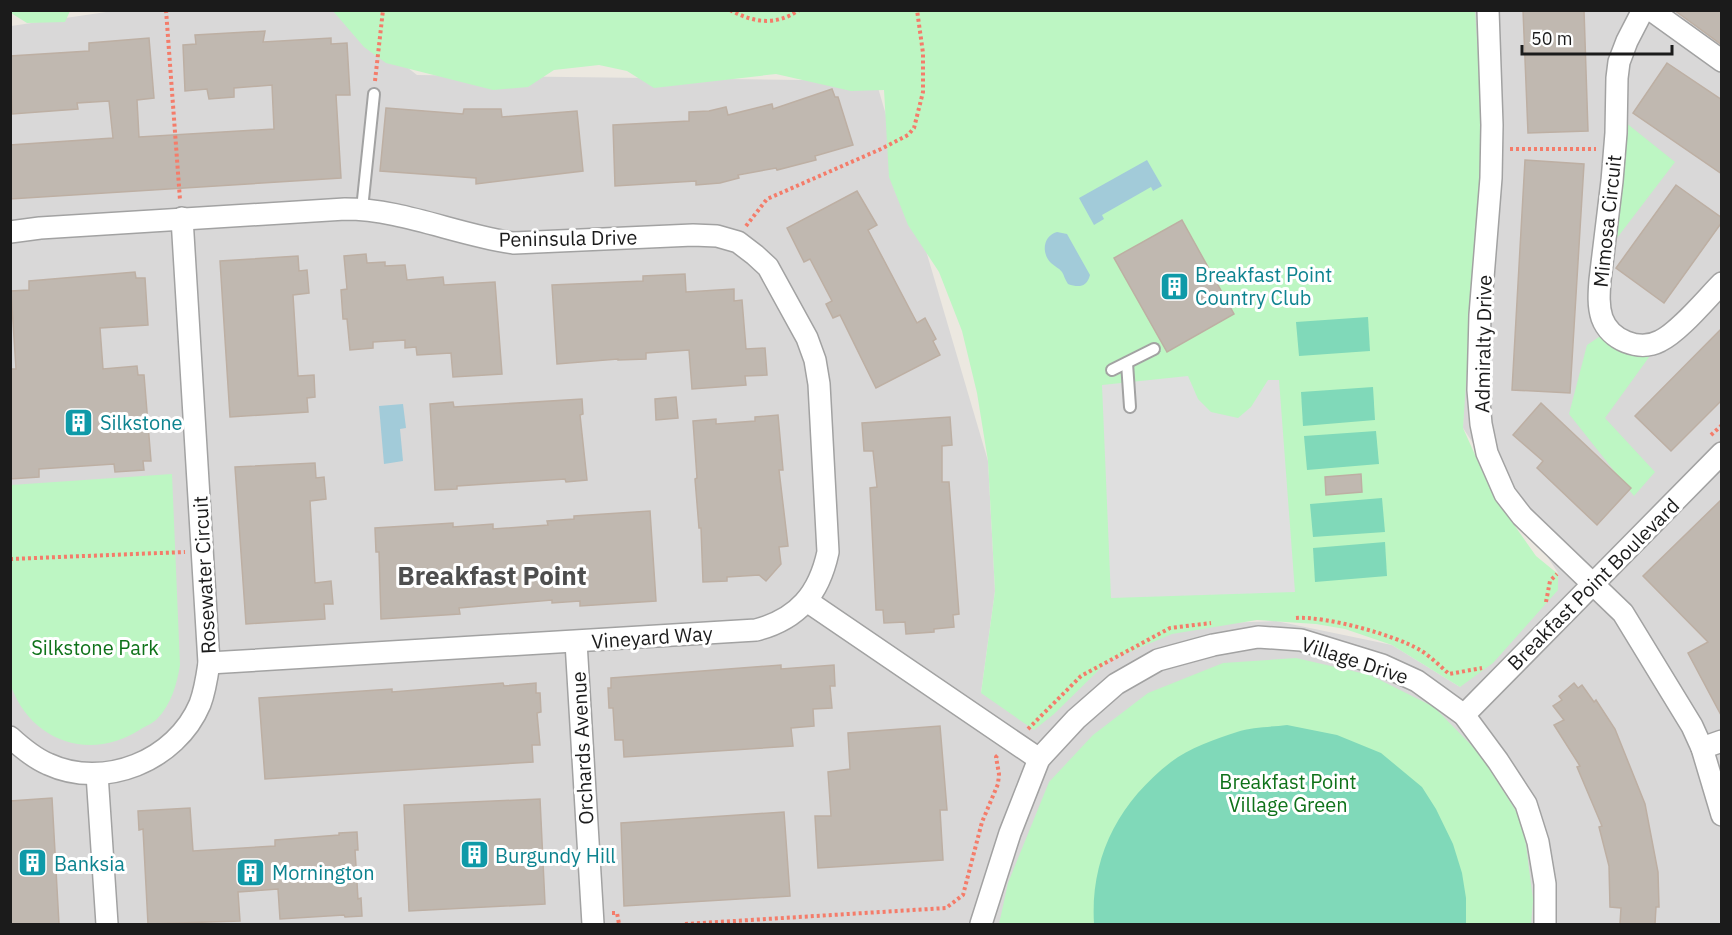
<svg xmlns="http://www.w3.org/2000/svg" width="1732" height="935" font-family="'IBM Plex Sans',sans-serif">
<style>
.residential{fill:#d9d8d8}
.park{fill:#bdf6c3}
.pitch{fill:#80d9b9}
.parking{fill:#dfdfdf}
.water{fill:#a2cbd9}
.building{fill:#c0b8b0;stroke:#bdafa3;stroke-width:1.5}
.lines{fill:none;stroke-linecap:round;stroke-linejoin:round}
.lane-casing{stroke:#a2a2a2;stroke-width:14}
.street-casing{stroke:#a2a2a2;stroke-width:24}
.path{stroke:#f47c6a;stroke-width:4;stroke-dasharray:3 3;stroke-linecap:butt}
.lane{stroke:#fff;stroke-width:10}
.street{stroke:#fff;stroke-width:21}
.labels{text-anchor:middle;dominant-baseline:central;stroke-width:6;stroke-linejoin:round;paint-order:stroke}
.street-label{font-size:20px;fill:#1b1b1b;stroke:#fff}
.culture-label{font-size:20px;fill:#0d838f;stroke:#fff;text-anchor:start}
.park-label{font-size:20px;fill:#0f721a;stroke:#fff}
.district-label{font-size:26px;font-weight:bold;fill:#4e4e4e;stroke:#fff}
</style>
<rect width="100%" height="100%" fill="#ece8e0"/>
<!-- residential -->
<path class="residential" d="M113,11H335L417,75L876,81L988,461L995,591L981,693L1072,683L1166,625L1276,621L1392,645L1460,687L1558,573L1463,428L1472,11H1721V924H11V26Z"/>
<!-- park -->
<g class="park">
<path d="M11,10H70V11L65,22L27,23L11,13Z"/>
<path d="M333,11H1475L1483,128L1463,428L1493,495L1536,556L1558,574V590L1493,663L1460,687L1392,645L1345,629L1316,624L1257,620L1172,634L1108,661L1054,714L1034,730L981,693L995,591L988,461L977,393L962,331L939,272L908,225L889,177L884,90L851,91L776,74L654,88L627,71L599,65L554,70L528,87L493,90L386,63L364,47Z"/>
<path d="M1625,122L1675,162L1617,238Z"/>
<path d="M1602,335L1652,353L1605,418L1655,472L1634,496L1569,414L1587,345Z"/>
<path d="M172,474L180,665C177,684 171,705 157,719C153,723 146,726 141,729C91,762 31,742 11,686V485Z"/>
<path d="M1296,658L1370,675L1434,707L1480,754L1523,822L1533,900L1531,924H999L1008,883L1049,782L1093,735L1148,693L1223,663Z"/>
</g>
<!-- pitch -->
<g class="pitch">
<path d="M1368,317L1370,351L1299,356L1296,322Z"/>
<path d="M1373,387L1375,420L1303,426L1301,392Z"/>
<path d="M1376,431L1379,464L1307,470L1304,436Z"/>
<path d="M1382,498L1385,532L1313,537L1310,504Z"/>
<path d="M1385,542L1387,576L1315,582L1313,548Z"/>
<path d="M1287,725L1337,735L1381,753L1422,787L1436,809L1453,844L1462,873L1466,898V924H1094C1090,858 1118,803 1171,762C1189,748 1215,739 1237,732C1252,727 1271,727 1287,725Z"/>
</g>
<!-- parking -->
<path class="parking" d="M1188,376L1198,399L1211,412L1238,418L1251,407L1268,380H1279L1295,592L1111,598L1102,385Z"/>
<!-- water -->
<g class="water">
<path d="M1147,160L1162,186L1153,191L1151,187L1102,215L1104,219L1094,225L1079,198Z"/>
<path d="M1057,232L1067,234L1090,275C1087,287 1079,288 1068,284C1065,280 1064,275 1062,272C1059,268 1054,266 1051,263C1041,253 1043,236 1057,232Z"/>
<path d="M403,404L406,428L400,429L403,461L384,464L379,406Z"/>
</g>
<!-- building -->
<g class="building">
<path d="M1523,10H1584L1588,131L1528,133Z"/>
<path d="M1674,10H1722V45Z"/>
<path d="M265,31L263,42L331,38V44L347,43L350,95H336L341,178L10,199V145L113,138L109,101L77,103L78,109L12,114L10,56L89,51V43L149,38L154,98L137,100L139,137L274,129L272,85L234,88V97L209,99L207,89L185,91L183,45L196,44L195,35Z"/>
<path d="M1667,63L1722,100V174L1633,113Z"/>
<path d="M832,89L835,97H838L853,145L815,156L816,160L777,170L776,168L738,175L739,178L720,183L696,185V181L615,186L613,125L689,121V112L709,111L726,107L728,115L772,104L773,109Z"/>
<path d="M386,108L463,114L464,109H501L502,117L577,111L583,171L476,184V178L380,171Z"/>
<path d="M1525,160L1584,164L1570,393L1512,390Z"/>
<path d="M1676,185L1722,218V222L1664,303L1616,268Z"/>
<path d="M857,191L877,225L868,230L917,323L925,318L936,339L933,341L940,355L876,388L840,315L833,318L826,304L832,301L810,259L804,262L787,228Z"/>
<path d="M1182,220L1234,314L1167,352L1114,258Z"/>
<path d="M366,254L367,263L385,262V266L405,265L407,280L443,277L444,285L495,282L502,374L453,377L451,353L417,355L416,347L405,348V340L373,342V348L350,350L347,319H343L341,290L347,289L344,256Z"/>
<path d="M298,256L299,271L307,270L309,293L293,295L298,376L314,375L315,397L307,398L308,412L230,417L220,261Z"/>
<path d="M135,272L136,278H145L148,325L100,328L103,369L137,366L138,375H144L151,461H143L144,470L115,472L114,464L39,469V477L10,479V369H16L11,291L29,290V281Z"/>
<path d="M685,274L686,292L734,289V301L742,300L746,349L765,348L767,375L745,376L746,385L692,389L689,350L646,353V359L618,360V359L557,364L552,285L643,281V276Z"/>
<path d="M1722,328V400L1671,451L1635,416Z"/>
<path d="M676,397L678,418L656,420L655,399Z"/>
<path d="M582,399L583,414L580,415L587,480L566,482L565,479L457,486V489L435,490L430,404L453,402L454,407Z"/>
<path d="M1541,403L1631,488L1597,525L1537,468L1543,461L1513,435Z"/>
<path d="M778,415L783,470H779L788,546L779,547L781,564L766,581L759,575L727,577V581L703,582L701,528H699L695,479L697,478L693,421L716,419V424L755,421V417Z"/>
<path d="M950,417L952,445L942,446V482H949L959,614L953,615L954,627L934,629V632L906,634L905,622L884,623L883,610H876L870,488L877,487L873,451H864L862,423Z"/>
<path d="M315,463L316,478L324,477L326,499L310,501L315,583L331,581L333,604H324L325,619L246,624L235,467Z"/>
<path d="M1361,474L1362,492L1326,495L1325,477Z"/>
<path d="M1722,499V717L1688,653L1708,642L1643,576Z"/>
<path d="M650,511L656,601L580,606V601L552,603V600L459,608L460,614L381,619L379,552H376L375,528L453,523V527L493,524V529L548,525L547,521L574,519V516Z"/>
<path d="M781,665V669L834,665L835,686H830L832,708L813,709L814,726L791,728L793,746L624,757L623,740H615L613,708H609L608,688H611V678Z"/>
<path d="M503,683L504,686L536,683V693H540L541,712L537,713L540,745H532L533,762L265,779L259,698L392,689V692Z"/>
<path d="M1574,683L1578,688L1582,685L1594,702L1596,700L1615,729L1645,804L1658,872L1659,907H1656L1655,924H1620L1621,908L1610,907L1609,866L1599,827L1602,826L1577,767L1580,766L1554,725L1564,720L1553,706L1562,700L1559,696Z"/>
<path d="M940,726L947,810H940L943,860L818,868L815,816H831L828,772L850,769L848,733Z"/>
<path d="M52,798L59,924H10V801Z"/>
<path d="M540,799L545,904L409,911L404,805Z"/>
<path d="M190,808L193,851L275,846V840L339,835V833L357,832L358,850H355L358,899L361,898L362,916L345,917L344,915L280,919L278,889L238,892L240,921L148,924L143,829L139,830L138,811Z"/>
<path d="M784,812L790,896L624,906L621,823Z"/>
</g>
<g class="lines">
<defs>
<g id="lane">
<path d="M362,209L374,94"/>
<path d="M1127,363L1130,407"/>
<path d="M1112,370L1154,349"/>
</g>
<g id="street">
<path d="M1488,10L1492,125L1491,178L1480,315L1478,390L1481,424L1487,453L1505,494L1522,516L1623,613L1692,726L1702,748L1722,815"/>
<path d="M1643,10L1627,41L1619,62L1617,78L1616,133L1612,181L1600,280C1599,293 1598,306 1602,318C1610,340 1639,352 1660,341C1679,332 1706,299 1722,283"/>
<path d="M1651,10L1722,61"/>
<path d="M10,232L40,228L345,209C402,209 457,235 514,243L693,235L717,236L738,242L755,255L768,267L807,338L815,360L819,384L828,552C819,594 798,619 756,630L209,663"/>
<path d="M807,601L1039,759"/>
<path d="M576,642L593,924"/>
<path d="M1464,715L1722,453"/>
<path d="M10,737C22,748 34,758 48,764C104,790 176,761 200,704C205,691 207,677 209,663L182,218"/>
<path d="M1702,748L1722,741"/>
<path d="M97,774L107,924"/>
<path d="M981,924L1010,833L1039,759L1076,719L1116,684L1158,660L1213,645L1258,637L1301,640L1382,665L1417,681L1464,715L1498,761L1526,804L1538,842L1545,884V924"/>
</g>
</defs>
<!-- lane casing -->
<use href="#lane" class="lane-casing"/>
<!-- street casing -->
<use href="#street" class="street-casing"/>
<!-- path -->
<g class="path">
<path d="M166,10L180,200"/>
<path d="M730,10C754,23 776,26 799,10"/>
<path d="M375,81L383,10"/>
<path d="M1510,149H1596"/>
<path d="M746,226L767,199L881,149L908,135L914,128L923,92V53L917,10"/>
<path d="M1711,435L1722,425"/>
<path d="M10,559L185,552"/>
<path d="M1546,602L1550,581L1557,574"/>
<path d="M1296,618C1326,616 1395,635 1420,650C1430,656 1440,666 1449,674L1482,668"/>
<path d="M1028,729L1081,676L1170,628L1211,623"/>
<path d="M612,913H617L619,924"/>
<path d="M685,924L946,908L963,895L982,822L998,784L999,774L996,757L998,755"/>
</g>
<!-- lane -->
<use href="#lane" class="lane"/>
<!-- street -->
<use href="#street" class="street"/>
</g>
<!-- icons -->
<defs>
<symbol id="building-square" viewBox="-11 -11 22 22"><rect x="-9" y="-9" width="18" height="18" rx="4" fill="#0f9aa8" stroke="#fff"/><path d="M-4-6H4V6H1V3H-1V6H-4ZM-2.5-4.3h1.7v1.8h-1.7ZM.8-4.3h1.7v1.8H.8ZM-2.5-1h1.7V.8h-1.7ZM.8-1h1.7V.8H.8Z" fill="#fff"/></symbol>
</defs>
<g fill-rule="evenodd">
<use href="#building-square" x="1158" y="270" width="33" height="33"/>
<use href="#building-square" x="62" y="406" width="33" height="33"/>
<use href="#building-square" x="458" y="838" width="33" height="33"/>
<use href="#building-square" x="16" y="846" width="33" height="33"/>
<use href="#building-square" x="234" y="856" width="33" height="33"/>
</g>
<g class="labels">
<!-- street labels -->
<g class="street-label">
<text transform="translate(1607 221) rotate(-84)">Mimosa Circuit</text>
<text transform="translate(568 238) rotate(-1)">Peninsula Drive</text>
<text transform="translate(1483 344) rotate(-89)">Admiralty Drive</text>
<text transform="translate(204 575) rotate(-93)">Rosewater Circuit</text>
<text transform="translate(1593 584) rotate(-45)">Breakfast Point Boulevard</text>
<text transform="translate(652 637) rotate(-4)">Vineyard Way</text>
<text transform="translate(1355 660) rotate(18)">Village Drive</text>
<text transform="translate(582 748) rotate(-93)">Orchards Avenue</text>
</g>
<!-- culture labels -->
<g class="culture-label">
<text x="1195" y="274">Breakfast Point<tspan x="1195" dy="23">Country Club</tspan></text>
<text x="100" y="422">Silkstone</text>
<text x="495" y="855">Burgundy Hill</text>
<text x="54" y="863">Banksia</text>
<text x="272" y="872">Mornington</text>
</g>
<!-- park labels -->
<g class="park-label">
<text x="95" y="647">Silkstone Park</text>
<text x="1288" y="781">Breakfast Point<tspan x="1288" dy="23">Village Green</tspan></text>
</g>
<!-- district labels -->
<g class="district-label">
<text x="492" y="575">Breakfast Point</text>
</g>
</g>
<!-- border -->
<rect width="1732" height="935" fill="none" stroke="#1b1b1b" stroke-width="24"/>
<!-- scale -->
<path d="M1522 45v9h150v-9" fill="none" stroke="#1b1b1b" stroke-width="3"/>
<text x="1531" y="45" font-size="18" fill="#1b1b1b" stroke="#ffffff" stroke-width="4.5" paint-order="stroke">50 m</text>
</svg>
